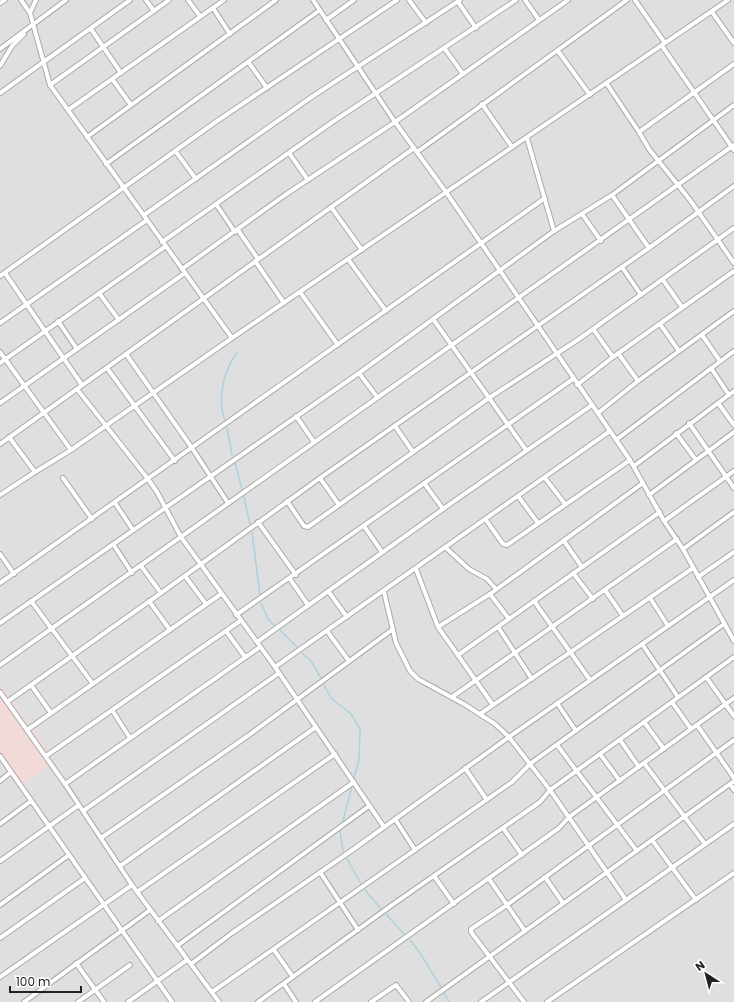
<svg xmlns="http://www.w3.org/2000/svg" width="734" height="1002" font-family="Poppins,sans-serif">
<style>
.residential{fill:#e0dfdf}
.commercial{fill:#f2dad9}
.lines{fill:none;stroke-linecap:round;stroke-linejoin:round}
.stream{stroke:#aad3df;stroke-width:1.5}
.minor-casing{stroke:#a9a9a9;stroke-width:6}
.minor{stroke:#fff;stroke-width:4}
</style>
<rect width="100%" height="100%" fill="#f2efe9"/>
<!-- residential -->
<rect class="residential" x="0" y="0" width="734" height="1002"/>
<!-- commercial -->
<path class="commercial" d="M0,683L55,761L18,788L0,762Z"/>
<g class="lines">
<!-- stream -->
<g class="stream">
<path d="M225,421C217,400 223,371 237,353"/>
<path d="M227,428L232,455"/>
<path d="M235,463L242,489"/>
<path d="M244,497L250,524"/>
<path d="M252,532L260,595"/>
<path d="M261,603L268,619L274,625"/>
<path d="M280,630L297,647"/>
<path d="M302,653L311,661L321,678"/>
<path d="M324,685L331,698L351,714L360,729L359,760L354,777"/>
<path d="M343,821L352,786"/>
<path d="M340,831L343,852"/>
<path d="M347,859L361,884"/>
<path d="M365,890L381,909"/>
<path d="M386,914L405,935"/>
<path d="M410,940L420,953L441,987"/>
<path d="M444,993L449,1002"/>
</g>
<defs>
<g id="minor">
<path d="M21,0L30,13L50,85L232,338"/>
<path d="M146,0L154,11"/>
<path d="M188,0L200,16"/>
<path d="M313,0L395,122L446,192L630,460L664,521L683,549L734,641"/>
<path d="M409,0L426,23"/>
<path d="M525,0L539,20"/>
<path d="M635,0L665,43"/>
<path d="M458,2L476,28"/>
<path d="M0,3L5,0"/>
<path d="M213,8L230,34"/>
<path d="M712,12L734,43"/>
<path d="M30,13L36,0"/>
<path d="M326,20L354,0"/>
<path d="M91,29L121,73"/>
<path d="M662,46L734,150"/>
<path d="M0,49L66,0"/>
<path d="M445,49L463,74"/>
<path d="M558,51L590,95"/>
<path d="M249,63L267,88"/>
<path d="M0,66L12,46L24,34"/>
<path d="M112,79L131,105"/>
<path d="M607,84L639,132L734,64"/>
<path d="M50,85L169,0"/>
<path d="M0,93L130,0"/>
<path d="M482,104L512,147"/>
<path d="M68,110L224,0"/>
<path d="M639,132L649,149L690,200L734,263"/>
<path d="M87,137L276,0"/>
<path d="M527,138L554,231"/>
<path d="M176,152L196,179"/>
<path d="M417,152L627,0"/>
<path d="M289,153L308,180"/>
<path d="M106,164L320,10"/>
<path d="M612,195L734,105"/>
<path d="M216,204L235,232"/>
<path d="M331,207L362,250"/>
<path d="M582,214L601,241"/>
<path d="M144,215L313,96L460,0"/>
<path d="M238,230L258,259"/>
<path d="M162,242L331,123L516,0"/>
<path d="M348,259L386,311"/>
<path d="M255,261L284,303"/>
<path d="M622,267L641,295"/>
<path d="M182,269L285,195L395,122L568,0"/>
<path d="M5,273L82,385"/>
<path d="M0,276L217,121L397,0"/>
<path d="M663,280L682,307"/>
<path d="M300,292L338,345"/>
<path d="M99,293L119,320"/>
<path d="M433,319L526,450"/>
<path d="M58,321L77,349"/>
<path d="M0,323L147,220"/>
<path d="M660,324L679,351"/>
<path d="M593,329L613,357"/>
<path d="M702,335L720,361"/>
<path d="M0,352L71,450"/>
<path d="M618,353L638,381"/>
<path d="M126,354L192,448L228,503"/>
<path d="M0,363L166,246"/>
<path d="M107,368L175,461"/>
<path d="M711,368L729,395"/>
<path d="M359,373L377,397"/>
<path d="M577,385L613,357L734,271"/>
<path d="M77,389L148,479L157,492L181,537L275,667L384,827"/>
<path d="M0,403L185,273"/>
<path d="M718,403L734,425"/>
<path d="M598,413L638,381L734,311"/>
<path d="M296,416L314,442"/>
<path d="M689,423L734,488"/>
<path d="M395,426L413,452"/>
<path d="M676,433L696,460"/>
<path d="M9,437L35,472"/>
<path d="M616,440L734,351"/>
<path d="M0,444L414,148"/>
<path d="M634,466L734,391"/>
<path d="M63,478L92,519"/>
<path d="M320,478L339,505"/>
<path d="M545,478L565,504"/>
<path d="M424,483L443,509"/>
<path d="M0,495L35,472L71,450L232,338L728,0"/>
<path d="M649,495L734,432"/>
<path d="M518,496L538,523"/>
<path d="M287,501L304,526L308,527L489,398L579,339L734,228"/>
<path d="M115,503L133,530"/>
<path d="M486,520L503,544L507,545L630,460"/>
<path d="M664,521L734,471"/>
<path d="M258,522L296,575"/>
<path d="M364,526L382,552"/>
<path d="M564,541L582,567"/>
<path d="M113,544L132,573"/>
<path d="M446,548L469,569L487,579L496,589"/>
<path d="M683,549L734,512"/>
<path d="M0,554L14,574"/>
<path d="M141,566L161,593"/>
<path d="M416,569L438,627L493,705"/>
<path d="M573,573L593,599"/>
<path d="M185,576L206,604"/>
<path d="M698,577L734,552"/>
<path d="M290,579L308,605"/>
<path d="M0,583L545,198"/>
<path d="M605,590L623,616"/>
<path d="M328,591L347,617"/>
<path d="M384,592L396,643L410,671L418,679L464,704L495,724L509,737L550,790L626,900"/>
<path d="M490,594L509,619"/>
<path d="M650,598L668,626"/>
<path d="M31,601L93,684"/>
<path d="M149,601L170,630"/>
<path d="M534,601L590,680"/>
<path d="M236,615L573,379"/>
<path d="M0,623L359,373L554,231L612,195L649,248"/>
<path d="M438,627L490,594L643,483"/>
<path d="M498,627L532,679"/>
<path d="M226,631L245,657"/>
<path d="M327,631L349,661"/>
<path d="M257,642L443,509L592,405"/>
<path d="M642,644L678,697"/>
<path d="M458,655L660,512"/>
<path d="M0,665L734,145"/>
<path d="M275,667L610,431"/>
<path d="M706,677L734,716"/>
<path d="M31,685L51,713"/>
<path d="M0,692L65,784L132,885L219,1002"/>
<path d="M452,697L677,539"/>
<path d="M7,702L161,593L320,478L649,248L734,186"/>
<path d="M672,702L691,729"/>
<path d="M557,703L576,731"/>
<path d="M112,710L130,738"/>
<path d="M480,714L693,568"/>
<path d="M644,722L664,749"/>
<path d="M697,725L734,778"/>
<path d="M27,730L221,594"/>
<path d="M620,740L639,767"/>
<path d="M557,745L637,851"/>
<path d="M600,754L620,781"/>
<path d="M0,756L172,1002"/>
<path d="M46,756L240,621"/>
<path d="M644,763L705,844"/>
<path d="M465,768L487,800"/>
<path d="M0,781L11,772"/>
<path d="M65,784L260,647"/>
<path d="M730,784L734,790"/>
<path d="M83,811L279,673"/>
<path d="M395,819L415,850"/>
<path d="M0,824L31,801"/>
<path d="M503,828L522,855"/>
<path d="M101,838L249,735L393,629"/>
<path d="M652,840L696,900"/>
<path d="M0,861L79,805"/>
<path d="M120,866L316,727"/>
<path d="M320,872L358,930"/>
<path d="M434,876L454,904"/>
<path d="M545,877L563,903"/>
<path d="M489,879L525,931"/>
<path d="M137,892L335,754"/>
<path d="M0,905L69,855"/>
<path d="M158,921L354,782"/>
<path d="M0,938L85,878"/>
<path d="M177,946L369,806"/>
<path d="M274,950L293,977"/>
<path d="M76,963L104,1002"/>
<path d="M191,964L232,933L351,851L509,737L734,580"/>
<path d="M0,977L132,885"/>
<path d="M284,984L296,1002"/>
<path d="M212,992L512,782L531,763L724,624"/>
<path d="M24,1002L150,910"/>
<path d="M78,1002L130,965"/>
<path d="M128,1002L187,960"/>
<path d="M258,1002L392,905L540,802L550,790L734,657"/>
<path d="M315,1002L559,828L569,817L734,698"/>
<path d="M371,1002L396,985L409,1002"/>
<path d="M426,1002L734,781"/>
<path d="M481,1002L734,824"/>
<path d="M524,1002L471,932V929L507,905L734,740"/>
<path d="M547,1002L734,873"/>
</g>
</defs>
<!-- minor casing -->
<use href="#minor" class="minor-casing"/>
<!-- minor -->
<use href="#minor" class="minor"/>
</g>
<!-- north arrow -->
<g transform="translate(706 974) rotate(324)" stroke="#ffffff" stroke-width="3" paint-order="stroke">
<path d="M0-3L7 15L0 10L-7 15Z" fill="#222222"/>
<text y="-6" font-size="11" font-weight="bold" text-anchor="middle" fill="#222222">N</text>
</g>
<!-- scale -->
<path d="M10 986v6h71v-6" fill="none" stroke="#222222" stroke-width="2"/>
<text x="16" y="986" font-size="12" fill="#222222" stroke="#ffffff" stroke-width="3" paint-order="stroke">100 m</text>
</svg>
